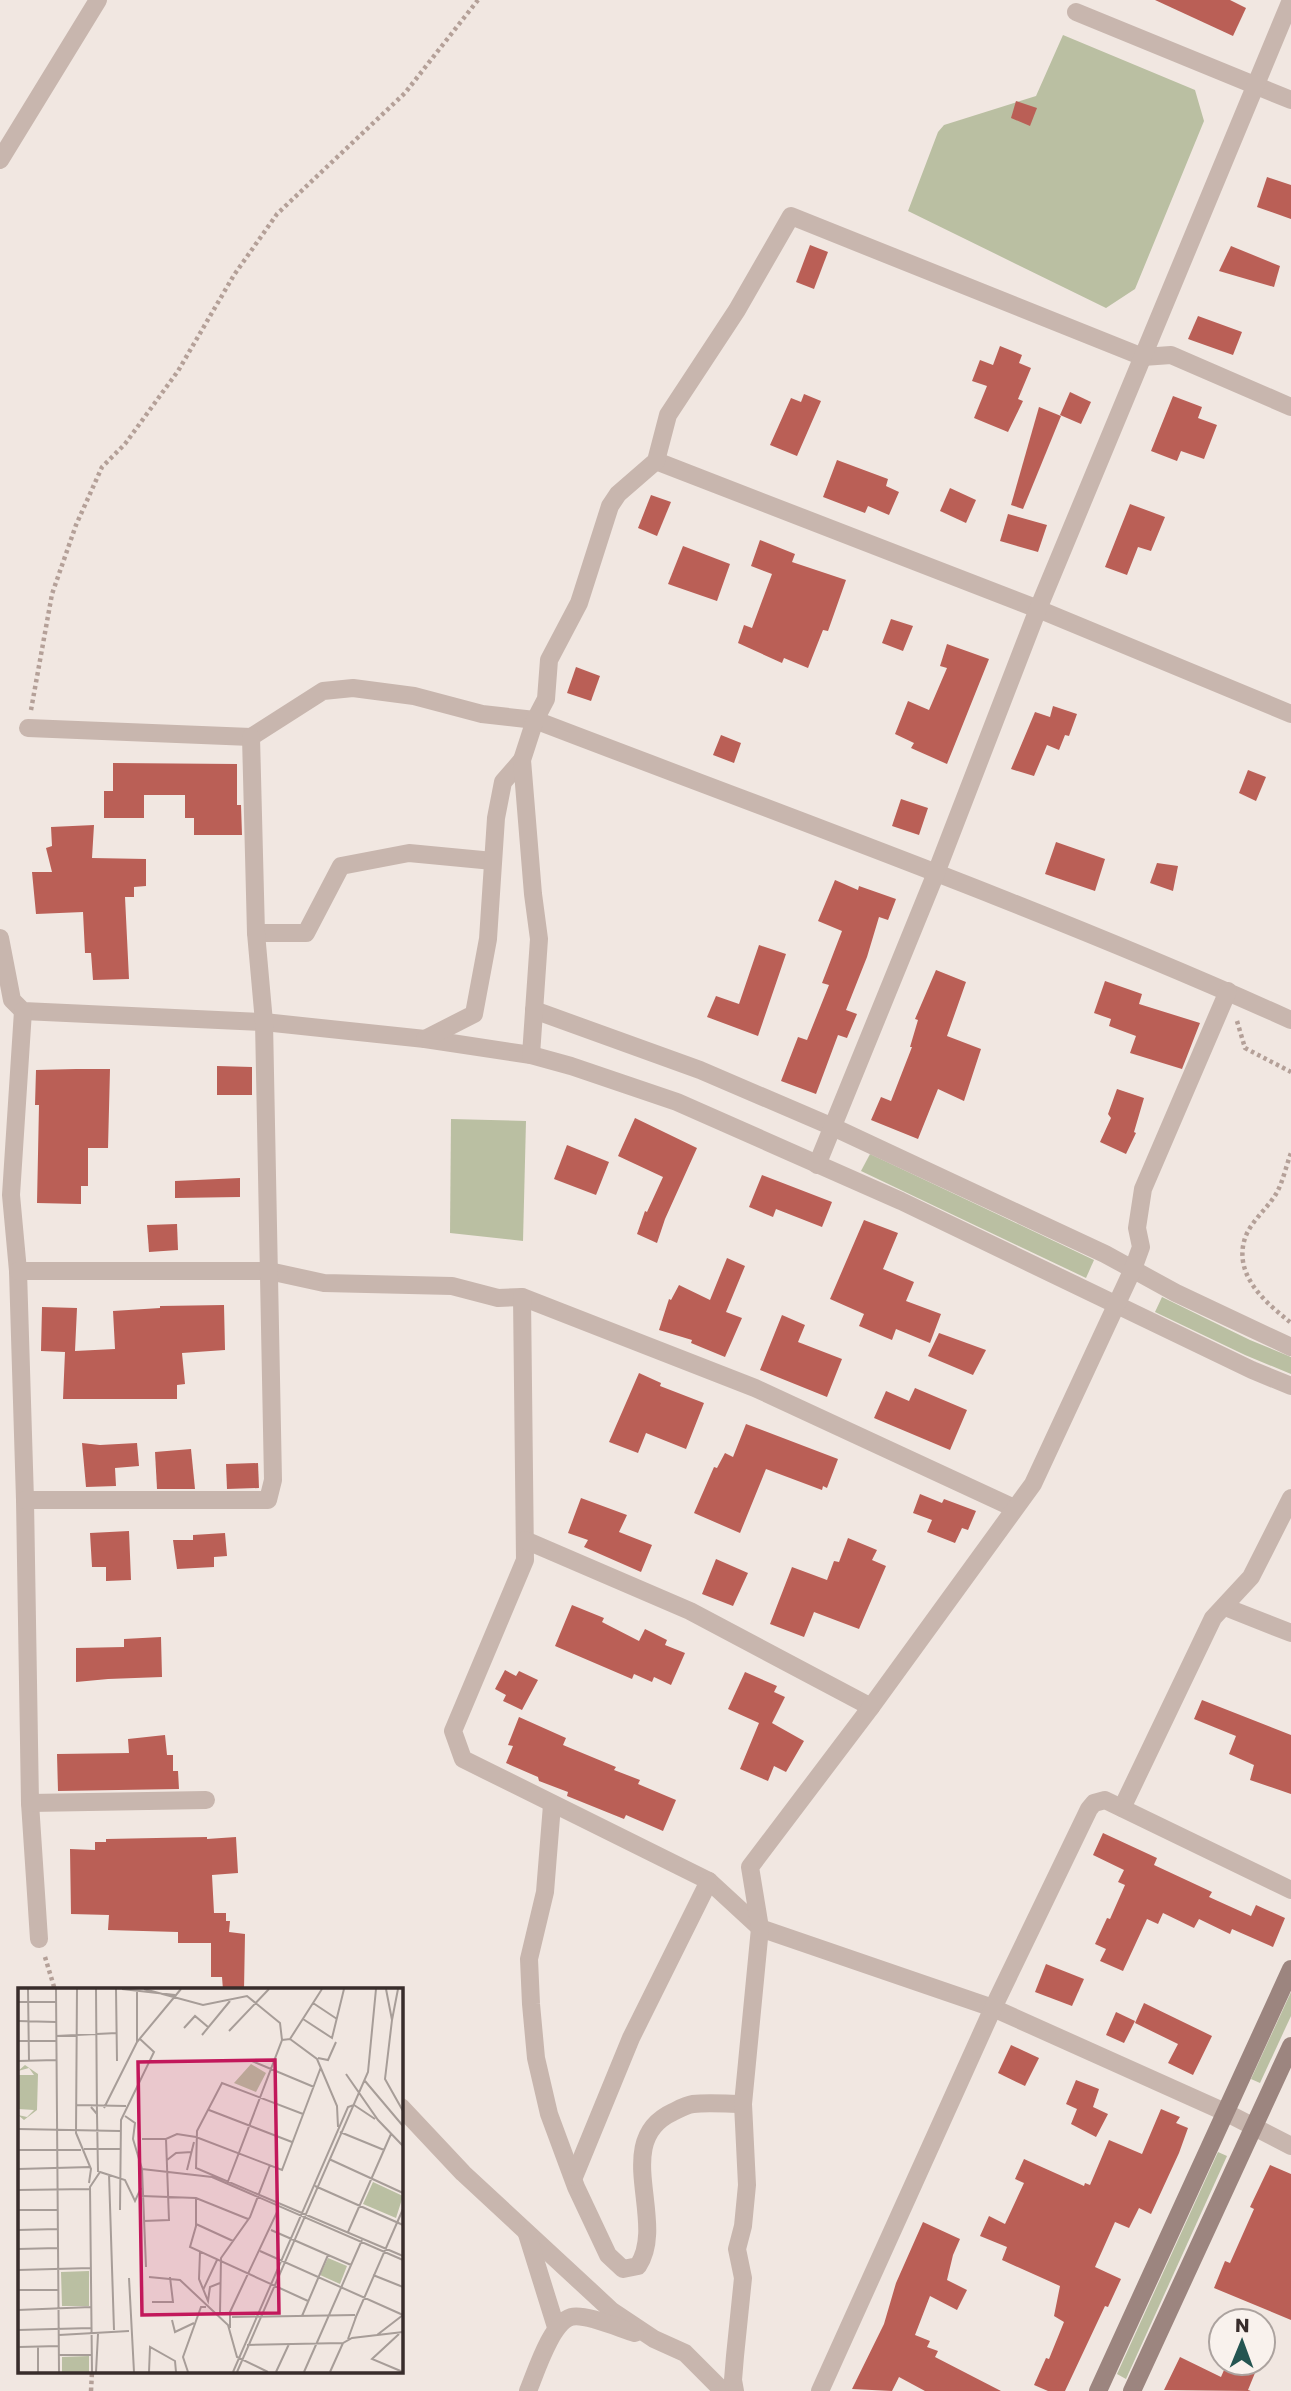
<svg xmlns="http://www.w3.org/2000/svg" width="1291" height="2391" font-family="Poppins,sans-serif">
<style>
.green{fill:#babfa2}
.building{fill:#ba5f56}
.lines{fill:none;stroke-linecap:round;stroke-linejoin:round}
.path{stroke:#b4a098;stroke-width:4.5;stroke-dasharray:3.5 3.5;stroke-linecap:butt}
.street{stroke:#c8b6ae;stroke-width:18}
.secondary{stroke:#9c857f;stroke-width:18}
.inset-road{fill:none;stroke:#a79d98;stroke-width:2}
.view{fill:#c2185b;fill-opacity:0.15;stroke:#c2185b;stroke-width:3.5}
.inset-edge{fill:none;stroke:#382d2b;stroke-width:3.5}
</style>
<rect width="100%" height="100%" fill="#f1e7e1"/>
<!-- green -->
<g class="green">
<path d="M1063,35L1195,90L1204,121L1135,289L1106,308L908,211L938,132L944,125L1036,96Z"/>
<path d="M451,1119L526,1121L523,1241L450,1233Z"/>
<path d="M870,1154L1094,1260L1086,1278L861,1171Z"/>
<path d="M1162,1297L1250,1340L1291,1357V1374L1245,1355L1155,1312Z"/>
<path d="M1291,1992V2016L1260,2083L1251,2079Z"/>
<path d="M1218,2152L1227,2156L1126,2379L1117,2374Z"/>
</g>
<!-- building -->
<g class="building">
<path d="M1155,0H1230L1246,8L1233,36Z"/>
<path d="M1016,101L1037,108L1030,126L1011,118Z"/>
<path d="M1267,177L1291,185V219L1257,207Z"/>
<path d="M810,245L828,252L814,289L796,282Z"/>
<path d="M1231,246L1280,266L1274,287L1219,271Z"/>
<path d="M1198,316L1242,332L1233,355L1188,339Z"/>
<path d="M1000,346L1022,355L1019,363L1031,368L1018,399L1023,401L1008,432L974,418L987,386L972,381L980,360L993,365Z"/>
<path d="M1070,392L1091,402L1081,424L1060,415Z"/>
<path d="M804,394L821,401L797,456L770,445L791,398L801,402Z"/>
<path d="M1173,396L1202,407L1198,418L1217,425L1204,459L1181,451L1177,461L1151,451Z"/>
<path d="M1039,407L1061,416L1023,509L1011,505Z"/>
<path d="M837,460L888,479L886,486L899,492L889,515L868,506L865,513L823,497Z"/>
<path d="M950,488L976,500L966,523L940,511Z"/>
<path d="M651,495L671,502L657,536L638,528Z"/>
<path d="M1130,504L1165,517L1151,551L1138,547L1127,575L1105,567Z"/>
<path d="M1008,514L1047,525L1038,552L1000,541Z"/>
<path d="M760,540L795,554L792,562L846,580L828,631L823,630L808,668L784,658L782,663L738,643L744,625L752,628L772,574L751,566Z"/>
<path d="M683,546L730,564L717,601L668,584Z"/>
<path d="M891,619L913,626L903,651L882,643Z"/>
<path d="M947,644L989,659L947,764L911,748L914,743L895,734L908,701L929,710L947,668L940,666Z"/>
<path d="M576,667L600,676L591,701L567,693Z"/>
<path d="M1053,706L1077,714L1069,736L1065,735L1059,750L1047,745L1034,776L1011,769L1035,712L1050,717Z"/>
<path d="M721,735L741,743L734,763L713,755Z"/>
<path d="M113,763L237,764V805H241L242,835H194V818H185V795H144V818H104V791H113Z"/>
<path d="M1248,770L1266,777L1256,801L1239,793Z"/>
<path d="M901,799L928,808L919,835L892,826Z"/>
<path d="M94,825L92,858L146,859V886L134,887V897H125L129,979L93,980L91,953H85L83,912L36,914L32,872H52L46,848L52,846L51,827Z"/>
<path d="M1056,842L1105,859L1095,891L1045,874Z"/>
<path d="M1157,863L1178,866L1173,891L1150,883Z"/>
<path d="M835,880L858,890L859,886L896,899L888,920L879,917L867,957L846,1010L857,1014L847,1038L838,1035L816,1094L781,1081L798,1037L807,1040L829,985L822,983L842,931L818,921Z"/>
<path d="M759,945L786,954L758,1036L707,1017L716,996L739,1004Z"/>
<path d="M936,970L966,982L947,1036L981,1049L964,1101L938,1089L918,1139L871,1120L881,1097L891,1101L912,1047H910L918,1020L915,1019Z"/>
<path d="M1105,981L1142,994L1139,1004L1200,1023L1182,1069L1130,1053L1136,1036L1109,1026L1111,1019L1094,1013Z"/>
<path d="M217,1066L252,1067V1095H217Z"/>
<path d="M76,1069H110L108,1148H88V1186H81V1204L37,1203L39,1105H35L36,1070Z"/>
<path d="M1117,1089L1144,1098L1134,1132L1136,1133L1126,1154L1100,1142L1111,1118L1108,1114Z"/>
<path d="M635,1118L697,1148L665,1219L657,1243L637,1234L645,1211L647,1212L663,1177L618,1156Z"/>
<path d="M567,1145L609,1162L596,1195L554,1179Z"/>
<path d="M762,1175L832,1202L822,1227L776,1209L773,1217L749,1207Z"/>
<path d="M240,1178V1197L175,1198V1181Z"/>
<path d="M864,1220L898,1233L883,1269L914,1282L906,1301L941,1314L930,1343L896,1329L892,1340L859,1326L864,1314L830,1299Z"/>
<path d="M177,1224L178,1250L149,1252L147,1225Z"/>
<path d="M727,1258L745,1266L726,1312L742,1318L725,1357L691,1343L692,1340L659,1330L669,1299L671,1300L679,1285L710,1300Z"/>
<path d="M224,1305L225,1350L182,1353L185,1384L177,1385V1399H63L65,1352L41,1351L42,1307L77,1308L75,1351L115,1349L113,1311L160,1308V1306Z"/>
<path d="M782,1315L805,1325L798,1342L842,1359L827,1397L760,1370Z"/>
<path d="M939,1333L986,1350L973,1375L928,1356Z"/>
<path d="M639,1373L661,1383L660,1386L704,1403L686,1449L646,1433L638,1453L609,1442Z"/>
<path d="M915,1388L967,1410L950,1450L874,1418L886,1391L909,1401Z"/>
<path d="M746,1424L838,1459L827,1488L823,1486L822,1490L766,1469L740,1533L694,1513L714,1467L717,1468L725,1453L733,1457Z"/>
<path d="M82,1443L100,1445L137,1443L139,1466L115,1468L116,1486L86,1487Z"/>
<path d="M191,1449L195,1489H157L155,1452Z"/>
<path d="M258,1463L259,1488L227,1489L226,1464Z"/>
<path d="M920,1494L942,1503L944,1499L976,1511L968,1530L962,1528L955,1543L927,1532L932,1520L913,1513Z"/>
<path d="M581,1498L627,1515L619,1532L652,1545L641,1572L584,1547L588,1540L568,1533Z"/>
<path d="M129,1531L131,1580L106,1581V1567H92L90,1533Z"/>
<path d="M225,1533L227,1556L214,1557V1567L177,1569L173,1540H193V1535Z"/>
<path d="M848,1538L877,1550L872,1560L886,1566L859,1629L814,1612L804,1637L770,1624L792,1567L827,1580L834,1561L839,1562Z"/>
<path d="M716,1559L748,1573L733,1606L702,1594Z"/>
<path d="M572,1605L604,1618L602,1622L639,1641L645,1629L667,1640L665,1645L685,1653L671,1685L654,1677L652,1682L634,1674L632,1679L555,1646Z"/>
<path d="M161,1637L162,1677L108,1679L76,1682V1648L124,1647V1639Z"/>
<path d="M505,1670L516,1676L519,1671L538,1680L522,1710L503,1701L506,1695L495,1689Z"/>
<path d="M745,1672L777,1686L774,1692L785,1697L772,1723L804,1741L786,1772L774,1766L768,1781L740,1769L759,1723L728,1709Z"/>
<path d="M1202,1700L1291,1735V1794L1250,1780L1254,1765L1229,1754L1236,1736L1194,1719Z"/>
<path d="M519,1717L566,1738L563,1745L616,1767L614,1770L640,1780L638,1784L676,1800L663,1831L626,1815L624,1819L567,1796L568,1792L539,1781L538,1777L506,1763L513,1746L508,1745Z"/>
<path d="M165,1735L167,1755H173V1771H178L179,1789L58,1791L57,1754L129,1753L128,1739Z"/>
<path d="M1103,1833L1157,1858L1154,1865L1212,1892L1209,1897L1251,1916L1256,1905L1285,1918L1273,1947L1232,1929L1230,1934L1199,1919L1194,1928L1163,1913L1158,1924L1147,1919L1123,1971L1100,1961L1106,1949L1095,1944L1107,1918L1110,1919L1125,1885L1118,1882L1124,1870L1093,1855Z"/>
<path d="M207,1837V1839L236,1837L238,1873L212,1875L214,1913H226V1921H230L229,1932L245,1934L244,1990H223L222,1977H211V1943H178V1932L108,1930L109,1915L71,1914L70,1849L95,1850V1842H106V1839Z"/>
<path d="M1046,1964L1084,1979L1072,2006L1035,1992Z"/>
<path d="M1144,2003L1212,2036L1193,2075L1168,2063L1178,2044L1135,2023Z"/>
<path d="M1116,2012L1135,2021L1124,2043L1106,2035Z"/>
<path d="M1011,2045L1039,2058L1025,2086L998,2073Z"/>
<path d="M1076,2080L1099,2089L1093,2107L1108,2114L1096,2137L1071,2124L1077,2109L1066,2104Z"/>
<path d="M1161,2109L1180,2117L1176,2123L1188,2128L1179,2153L1151,2214L1139,2208L1129,2228L1115,2222L1095,2267L1121,2279L1108,2307L1105,2306L1065,2391H1048L1034,2385L1046,2358L1049,2359L1064,2322L1054,2316L1060,2286L1002,2260L1007,2247L980,2236L989,2216L1005,2224L1024,2183L1015,2179L1024,2159L1084,2186L1085,2183L1090,2185L1109,2140L1142,2154Z"/>
<path d="M1270,2165L1291,2174V2320L1214,2288L1225,2261L1230,2263L1254,2209L1250,2207Z"/>
<path d="M923,2222L960,2239L953,2255L947,2280L967,2290L957,2310L930,2296L915,2335L930,2341L927,2347L938,2351L935,2357L1001,2391H925L899,2377L892,2391L852,2389L884,2324L896,2283Z"/>
<path d="M1180,2357L1221,2377L1227,2363H1245L1257,2368L1248,2390L1251,2391L1164,2390Z"/>
</g>
<g class="lines">
<!-- path -->
<g class="path">
<path d="M31,710L52,594L76,525L102,467L125,444L178,371L234,275L277,214L405,93L478,0"/>
<path d="M1237,1021L1245,1048L1291,1072"/>
<path d="M1290,1322C1265,1302 1233,1275 1245,1238C1251,1221 1267,1209 1276,1194C1283,1182 1286,1166 1291,1153"/>
<path d="M45,1957L55,1990"/>
<path d="M91,2391L92,2372"/>
</g>
<!-- street -->
<g class="street">
<path d="M1076,12L1291,100"/>
<path d="M0,160L98,0"/>
<path d="M656,461L1038,609L1291,714"/>
<path d="M28,728L251,737L323,691L353,688L414,696L482,714L535,720C788,817 1044,909 1291,1020"/>
<path d="M256,933H306L341,866L409,853L493,861"/>
<path d="M0,938L12,1000L23,1011L264,1022L425,1039L531,1055L571,1066L677,1102L901,1201L1252,1370L1291,1386"/>
<path d="M534,1010L700,1070L833,1127L1105,1254L1176,1293L1291,1347"/>
<path d="M23,1011L11,1195L18,1271L25,1500L30,1803L39,1939"/>
<path d="M425,1039L474,1014L488,939L496,818L503,782L522,760"/>
<path d="M531,1055L539,939L533,894L522,760L535,720L546,699L549,660L579,603L610,506L618,494L656,461L668,415L737,310L791,216L1143,357L1171,355L1291,407"/>
<path d="M817,1165L936,873L1038,609L1291,0"/>
<path d="M18,1271H269L324,1283L452,1286L498,1298L522,1297L755,1388L1014,1508"/>
<path d="M522,1297L525,1560L453,1731L463,1759L709,1881L760,1928L993,2008L1227,2113L1291,2146"/>
<path d="M25,1500H268L273,1480L264,1022L256,933L251,737"/>
<path d="M525,1540L690,1611L871,1707"/>
<path d="M1225,1607L1291,1633"/>
<path d="M30,1803L206,1800"/>
<path d="M552,1805L545,1892L529,1959L531,2004L536,2058L549,2114L576,2187L608,2255L623,2269L638,2266C668,2221 610,2141 673,2112C679,2109 686,2105 693,2104C709,2102 726,2104 743,2104"/>
<path d="M1122,1808L1213,1618L1251,1577L1291,1498"/>
<path d="M401,2107L463,2173L612,2311L654,2339L685,2353L723,2391"/>
<path d="M574,2177L631,2038L709,1881"/>
<path d="M527,2234L556,2327"/>
<path d="M528,2391C536,2372 551,2323 571,2317C585,2313 621,2329 635,2333"/>
<path d="M735,2391L733,2380L735,2356L743,2278L737,2249L743,2226L747,2185L743,2104L760,1928L750,1867L871,1707L1033,1484L1133,1269L1141,1247L1137,1228L1143,1189L1228,991"/>
<path d="M820,2391L993,2008L1089,1809L1094,1803L1105,1800L1291,1890"/>
</g>
<!-- secondary -->
<g class="secondary">
<path d="M1098,2391L1291,1969"/>
<path d="M1132,2391L1291,2046"/>
</g>
</g>
<!-- overview -->
<g transform="translate(18 1988)">
<rect width="385" height="385" fill="#f1e7e1"/>
<path d="M233,76L248,85L238,104L216,95ZM7,77L20,86L19,122L6,132L0,127L9,129L16,122L0,121V87H16L11,80L0,83ZM355,194L385,208L378,230L345,216ZM310,270L329,278L322,296L302,287ZM71,283V318H44L43,284ZM71,368V384H44V369Z" fill="#babfa2"/>
<path class="inset-road" d="M10,1L11,73M38,1L41,384M59,1L58,145L73,181L71,195M78,1L79,129M98,1L99,73M104,1L157,7M126,1L185,17L229,8L262,35L264,52L209,196M368,1L374,32L380,1M0,14H38M295,15L319,31M285,31L314,50L326,1M374,32L367,91L385,123M0,33L38,34M166,40L177,28L190,39M211,43L251,1M184,47L212,13M38,48L99,45M272,51L304,1M264,52L272,51L299,71L319,118L320,139M0,53H38M119,54V3M300,70L310,72L318,54M0,73L38,72M234,73L296,99M328,86L360,132L385,158M347,93L385,138M59,117L108,118M336,117L357,131M73,119L79,126L80,184M86,120L119,54L163,1M191,122L274,154M107,128L117,135L115,151L124,181L128,279M0,141L102,143M322,144L366,162M124,151H148L159,146L178,149L264,182L303,79M66,161H102M0,162H63M311,171L385,205M149,172L158,165L174,164M178,180L385,268M0,181L73,179M124,181L194,189L385,272M178,181L179,143L204,95L285,126M169,182L176,154M91,186L96,342M297,198L385,237M0,202L72,201M124,208L178,210L230,231M178,210V238L172,259L290,313M0,222H40M102,222L103,132L136,64L122,51M126,233L151,232L148,151M178,236L215,253M0,242L40,241M253,242L333,277M330,244L373,146M0,261L40,260M242,263L385,327M182,264L181,291L190,313L192,299L202,295M0,282L73,280M355,287L385,299M131,289L162,292L210,337L219,369L250,384M111,290L116,384M0,302H40M185,302L199,272M134,314H155L152,289M0,322L73,319M202,325L203,270L232,229L252,177M284,328L310,267M214,329L337,327M337,331L385,221M154,332L157,344L176,335M212,340V324L260,222M0,342L73,340M0,342L1,384M381,346L354,371L385,384M41,347L111,343M359,347L385,327M330,351L338,329M229,357L325,355L334,350L385,344M1,359L41,358M20,359V384M41,367H74M74,384L72,199L82,184L107,192L117,213L123,200M78,384L80,346M131,384L132,359L157,373L158,384M170,384L165,369L183,319H188M215,384L330,119L336,117M219,384L350,84L358,1M258,384L271,356M286,384L344,252M312,384L325,355"/>
<path class="view" d="M257,72L261,325L124,327L120,74Z"/>
<rect width="385" height="385" class="inset-edge"/>
</g>
<!-- north arrow -->
<g transform="translate(1242 2342) rotate(1)"><circle r="33" fill="#f9f2ed" stroke="#aca39f" stroke-width="2"/>
<path d="M0-5L12 26L0 18L-12 26Z" fill="#245551"/>
<text y="-10" font-size="19" font-weight="bold" text-anchor="middle" fill="#382d2b">N</text>
</g>
</svg>
